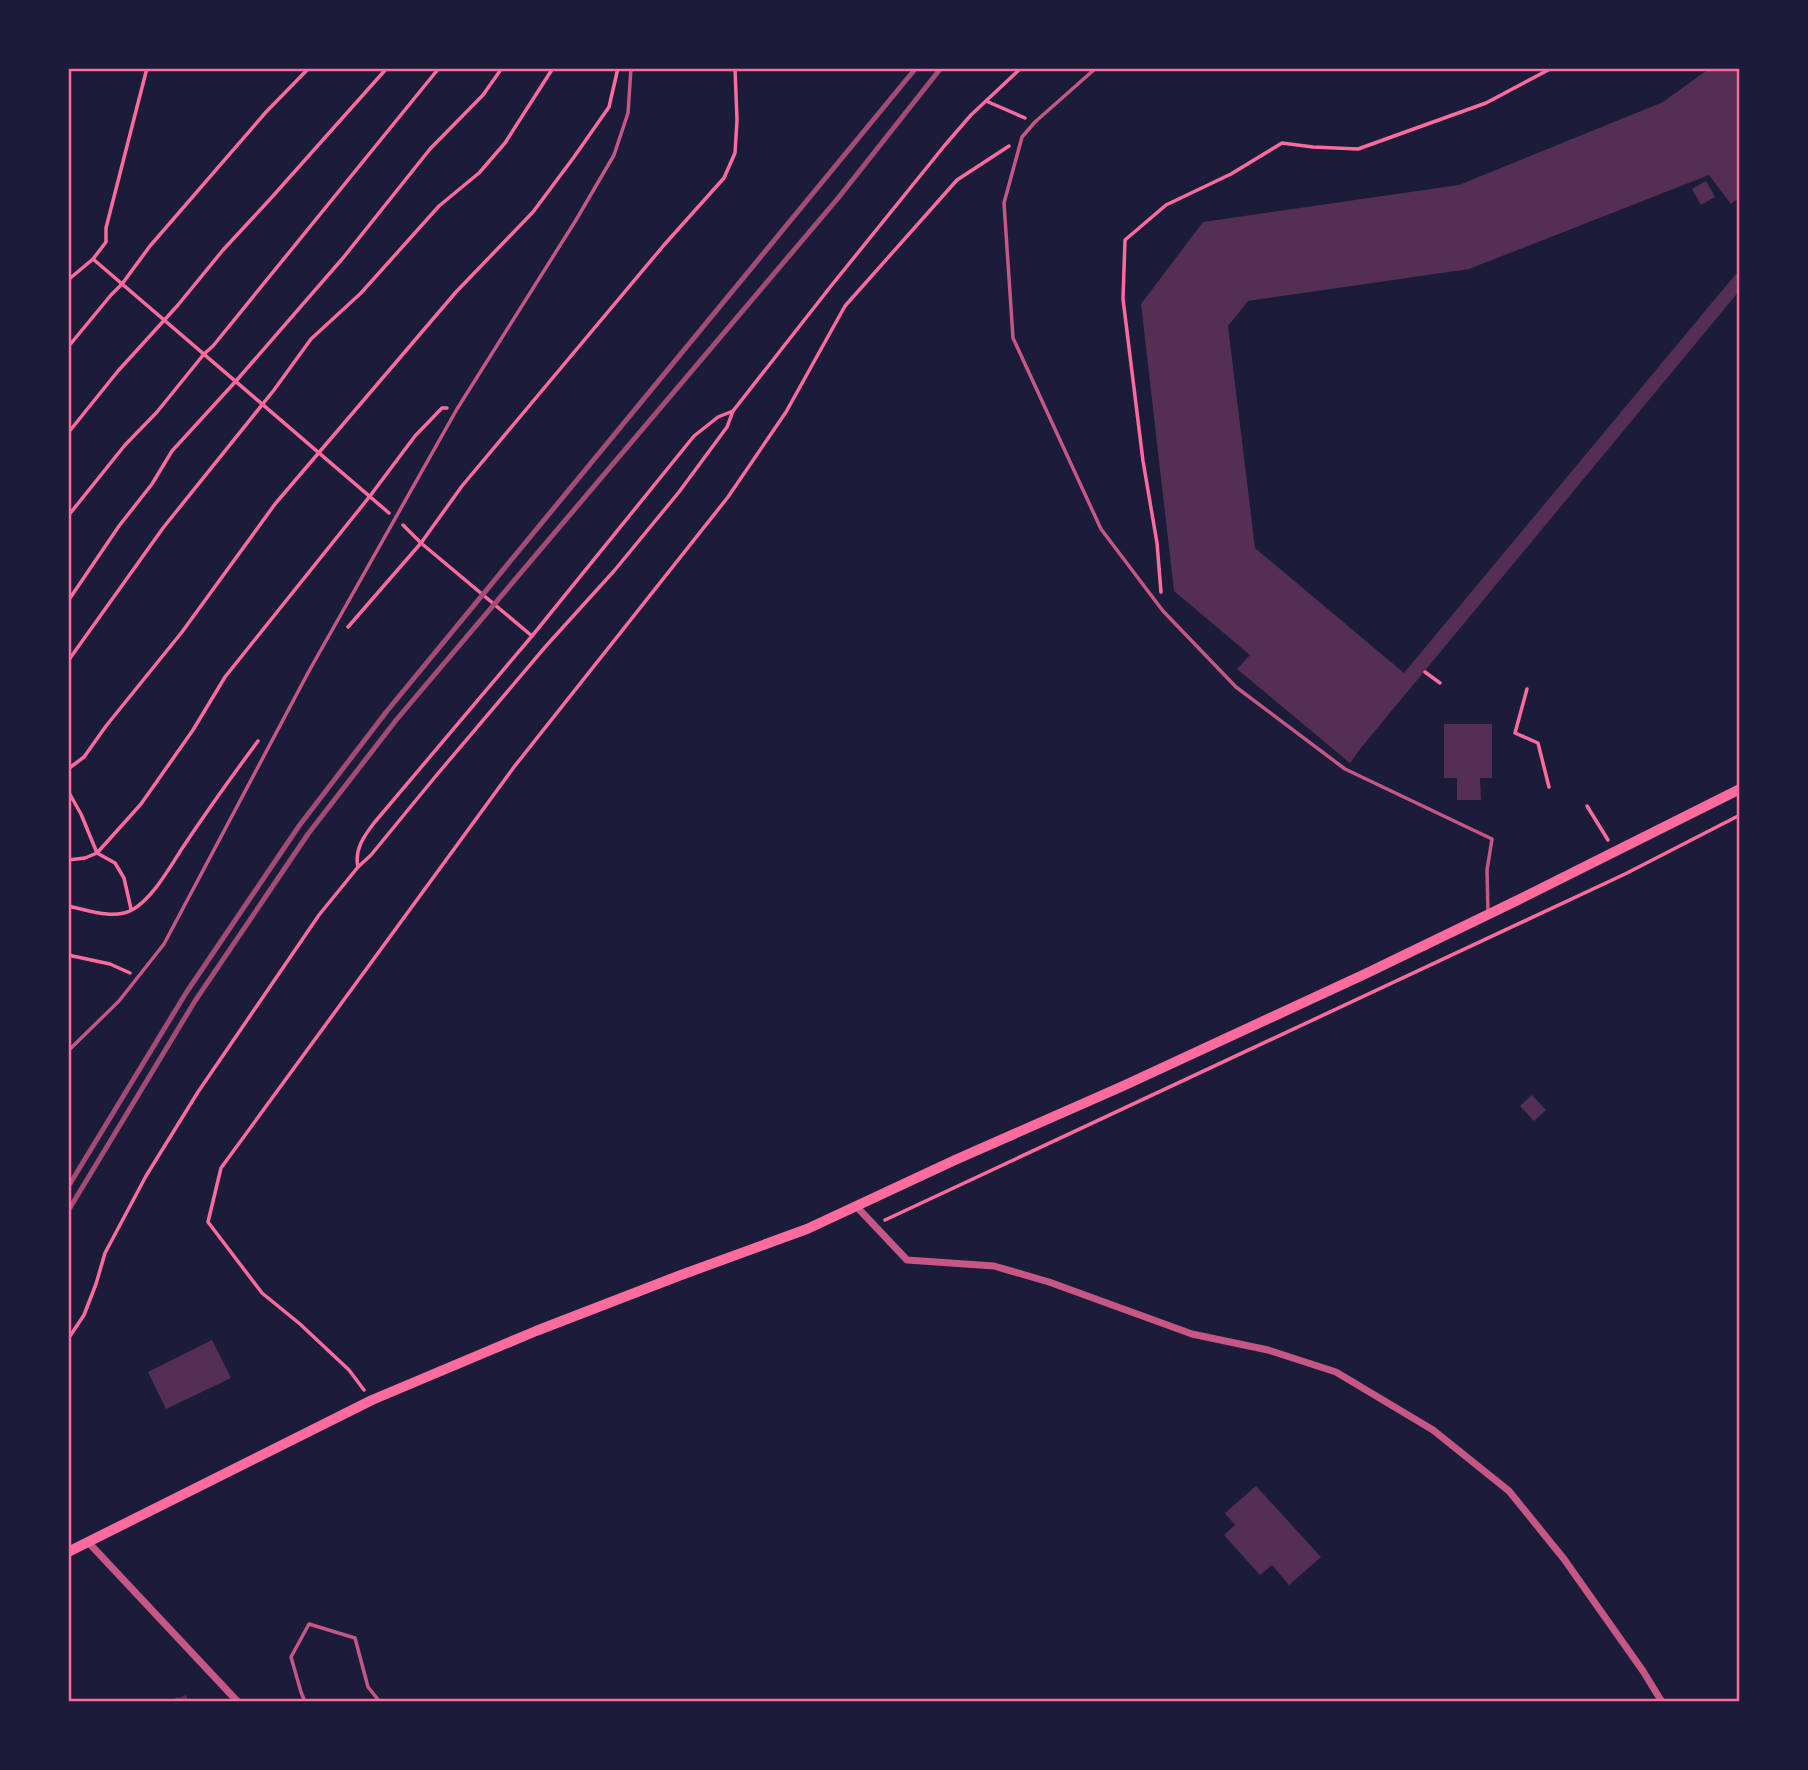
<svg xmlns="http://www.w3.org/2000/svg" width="1808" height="1770" font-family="Merriweather,serif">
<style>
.building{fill:#542f53}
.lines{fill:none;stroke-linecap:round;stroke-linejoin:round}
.path{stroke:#ff6b9d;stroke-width:3.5}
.service{stroke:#c65784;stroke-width:3.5}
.minor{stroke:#c65784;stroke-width:7}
.secondary{stroke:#ff6b9d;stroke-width:10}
.rail{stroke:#a44b75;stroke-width:5}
.neatline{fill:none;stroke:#ff6b9d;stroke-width:2.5}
</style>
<rect width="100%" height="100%" fill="#1b1b3a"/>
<!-- building -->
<g class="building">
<path d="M1710,68H1740V197L1731,204L1709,175L1469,269L1248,301L1228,326L1255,548L1404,673L1740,269V290L1360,749L1350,763L1237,669L1250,655L1174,591L1141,304L1203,222L1459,185L1663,102Z"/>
<path d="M1706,181L1715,197L1701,205L1692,189Z"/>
<path d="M1444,724H1492V778H1480L1481,800H1457V778H1444Z"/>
<path d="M1532,1095L1546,1110L1534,1121L1520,1106Z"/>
<path d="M212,1340L231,1378L166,1409L148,1372Z"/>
<path d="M1256,1486L1321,1557L1289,1585L1272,1565L1260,1575L1224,1535L1235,1525L1225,1513Z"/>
<path d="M186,1695L189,1702H168L178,1697L179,1698Z"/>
</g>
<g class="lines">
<!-- path -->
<g class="path">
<path d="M986,101L1025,118"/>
<path d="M93,259L389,513"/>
<path d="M68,280L93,259L106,242V228L147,68"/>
<path d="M68,347L111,295L122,284L150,246L266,112L309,68"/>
<path d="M68,433L118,371L178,305L223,250L272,197L387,68"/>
<path d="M68,516L125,445L157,412L204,354L213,346L439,68"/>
<path d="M403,525L421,543L532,636"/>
<path d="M1161,592L1157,543L1143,461L1123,299L1125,240L1166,205L1231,174L1282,143L1313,147L1358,149L1486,103L1552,68"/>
<path d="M68,601L119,526L152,484L172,451L236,381L343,258L430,149L483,95L502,68"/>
<path d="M348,627L421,543L462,486L664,245L724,178L735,153L737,120L735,68"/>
<path d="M68,661L163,528L274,390L311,339L361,293L439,206L479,173L505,143L553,68"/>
<path d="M1425,672L1440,683"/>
<path d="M1527,689L1515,733L1538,743L1549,787"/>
<path d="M68,769L84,757L106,726L182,632L275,504L456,292L533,212L574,157L609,107L618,68"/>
<path d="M68,791L81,814L97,853L115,863L124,878L131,909"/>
<path d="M1587,806L1608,840"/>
<path d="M68,860L85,858L97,853L141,804L193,730L225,677L370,496L415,436L442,408H447"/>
<path d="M358,867C354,850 364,836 374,823L532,636L694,436L718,417L733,411L831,286L945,145L971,115L1021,68"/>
<path d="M68,906C88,910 113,920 132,910C153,898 170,867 183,847C207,811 232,776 258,741"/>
<path d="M68,955L110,964L130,973"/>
<path d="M885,1220L1625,874L1740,815"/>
<path d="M68,1339L84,1315L96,1284L105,1253L146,1176L198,1092L319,915L358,867L371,855L435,777L546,646L614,571L679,492L727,427L733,411"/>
<path d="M364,1390L349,1370L300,1324L262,1293L208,1222L221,1168L514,767L728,497L786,412L845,306L957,180L1009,146"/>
</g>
<!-- service -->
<g class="service">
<path d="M1096,68L1035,122L1022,137L1004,203L1013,338L1101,529L1163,611L1236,687L1345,769L1492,839L1487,870L1488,913"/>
<path d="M68,1051L119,1001L164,944L309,671L457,409L576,220L614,155L628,113L631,68"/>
<path d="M305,1702L301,1692L291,1657L309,1624L355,1638L368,1687L380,1702"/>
</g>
<!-- minor -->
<g class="minor">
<path d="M856,1206L907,1260L994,1266L1049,1282L1192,1334L1268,1350L1336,1372L1433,1430L1509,1491L1564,1559L1643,1671L1662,1702"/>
<path d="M88,1542L238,1702"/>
</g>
<!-- secondary -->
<path class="secondary" d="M68,1552L372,1400L536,1331L681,1275L807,1229L955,1160L1123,1086L1365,974L1516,901L1740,789"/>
<!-- rail -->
<g class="rail">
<path d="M68,1187L186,993L299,826L387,711L916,68"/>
<path d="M68,1211L195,1001L308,834L397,719L839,197L941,68"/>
</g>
</g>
<!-- border -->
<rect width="1808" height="1770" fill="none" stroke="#1b1b3a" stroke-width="140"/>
<rect x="70" y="70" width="1668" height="1630" class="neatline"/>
</svg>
